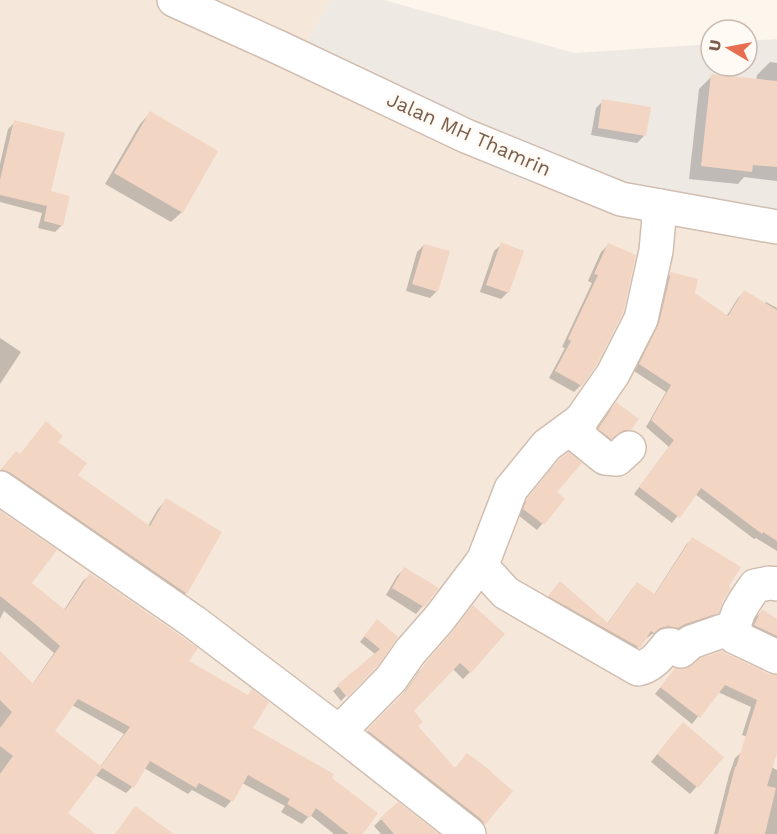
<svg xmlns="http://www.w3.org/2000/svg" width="777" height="834" font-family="'Work Sans',sans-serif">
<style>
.residential{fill:#f5e8da}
.industrial{fill:#efe9e4}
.shadow{fill:#0003;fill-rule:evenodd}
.building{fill:#f3d5c3;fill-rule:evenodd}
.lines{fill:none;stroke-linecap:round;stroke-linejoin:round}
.minor-casing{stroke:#d1beb0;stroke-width:36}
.minor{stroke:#fff;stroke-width:33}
.labels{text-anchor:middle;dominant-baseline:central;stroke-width:5;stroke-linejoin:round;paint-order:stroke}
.street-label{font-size:20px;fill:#7a5c4d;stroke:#fffaf3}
</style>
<rect width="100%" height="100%" fill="#fdf6ec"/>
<!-- residential -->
<path class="residential" d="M0,0H330L293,69L777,237V834H0Z"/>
<!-- industrial -->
<path class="industrial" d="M330,0H384L575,53L711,44V66H747V41L777,39V237L738,236L514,178L292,70Z"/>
<!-- shadow -->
<g class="shadow">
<path d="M770,62L777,63V181L744,177L738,184L689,179L699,89L712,76L756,81L757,75Z"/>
<path d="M603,101L644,136L637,143L591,135L596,108Z"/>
<path d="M150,113L182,212L171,222L105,184L140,124Z"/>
<path d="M15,122L49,192L62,225L55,232L38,228L42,213L0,202V164L8,129Z"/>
<path d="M502,244L508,292L501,299L480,292L494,251Z"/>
<path d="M424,245L437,291L430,298L406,291L417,252Z"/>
<path d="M608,245L581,385L574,392L549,378L565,348L562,347L592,283L588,281L601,252Z"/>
<path d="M671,274L693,293L726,317L738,298L744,292L764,304L766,302L777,308V551L756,538L754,539L695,494L672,523L634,494L669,447L646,427L666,392L634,371L653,331L665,280Z"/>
<path d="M0,338L21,352L0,384Z"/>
<path d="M616,404L630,429L622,436H616L603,445L592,436L609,411Z"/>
<path d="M56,442L76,476L148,526L158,509L166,500L220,533L186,593L177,601L0,480V471L16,453L19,455Z"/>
<path d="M554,466L555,492L563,499L537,530L518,515L522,506Z"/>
<path d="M0,513L30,584L64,610L83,581L90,575L187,662L251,728L330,779L361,834H334L310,815L302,824L281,812L285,806L242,783L231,801L225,808L192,790L188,794L144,768L132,787L126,793L95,775L66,814L93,834H0V653L32,685L54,653L4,611L0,619ZM72,705L124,734L100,767L53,731Z"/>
<path d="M692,539L727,587L717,612L711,618L677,630L671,633L661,632L652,634L647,638L646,637L633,653L544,602L555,589L607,624L632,589L637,584L654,595L686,545Z"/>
<path d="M404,569L437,589L416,614L386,595L397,576Z"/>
<path d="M762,611L777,621V646L748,632L756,617Z"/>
<path d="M372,627L396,637L375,666L341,701L333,691L375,654L360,642Z"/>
<path d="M446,640L470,672L463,679L453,669L412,711L417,726L454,769L467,755L485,822L478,829L361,738L398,701L418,673Z"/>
<path d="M675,670L777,677V746L742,735L751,707L718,692L692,724L655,694Z"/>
<path d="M676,731L722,758L690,794L651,762Z"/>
<path d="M742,752L777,770V834H714L729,775L735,758Z"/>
<path d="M381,819L436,834H381L374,826Z"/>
</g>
<!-- building -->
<g class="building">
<path d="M711,74L777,81V167L753,165L752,172L701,166Z"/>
<path d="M602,99L651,107L646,136L598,128Z"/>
<path d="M150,111L218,151L183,213L114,173Z"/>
<path d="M14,120L65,133L51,191L70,196L63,226L44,221L47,206L0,195V180Z"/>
<path d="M501,242L524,251L509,293L486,285Z"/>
<path d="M608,243L636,255L623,313L597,364L582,386L555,371L571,341L568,339L598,275L594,274Z"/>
<path d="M424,244L450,251L438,292L412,284Z"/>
<path d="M671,272L698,279L695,293L728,316L744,290L777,310V541L763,532L762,534L701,488L680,518L639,487L674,440L651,420L671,385L639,364L659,323Z"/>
<path d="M616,402L639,419L631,430H624L611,439L598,429Z"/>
<path d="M46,421L63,436L58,442L87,463L78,475L150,526L166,498L222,532L187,594L11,473L1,469L16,451L20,454Z"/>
<path d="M569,452L582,463L557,492L565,499L544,525L523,509L527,499L560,459Z"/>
<path d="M0,511L57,550L32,583L65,610L90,573L198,648L189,661L248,695L252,689L269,702L253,728L334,774L332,778L378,813L363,834H349L316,808L310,818L287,804L290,799L248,775L233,802L199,783L196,788L150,761L134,788L102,768L68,813L96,834H0V774L13,756L0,746V728L12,712L0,700V651L33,684L60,646L34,623L0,596ZM78,699L130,727L101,766L55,731Z"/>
<path d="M692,537L741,567L729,586L731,588L723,600L719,613L685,624L678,628L668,626L660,628L654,633L651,631L640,648L548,596L560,581L608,623L637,582L655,594Z"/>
<path d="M404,567L439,588L424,607L392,588Z"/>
<path d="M473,605L505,634L471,673L460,663L414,711L423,722L418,726L455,768L467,753L491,771V772L513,791L485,825L481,819L367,730L405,692L425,664L453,631Z"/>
<path d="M762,609L777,619V636L754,625Z"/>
<path d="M377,619L398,637L377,667L347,697L337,685L380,649L364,636Z"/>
<path d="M723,651L727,654L769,674L777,675V753L767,786L776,788L765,834H718L735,767H736L757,700L725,685L700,718L660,687L675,668L683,669L693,665L701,658Z"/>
<path d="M683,722L724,757L698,788L657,754Z"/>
<path d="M398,802L439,834H394L380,818Z"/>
<path d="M135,806L174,834H115Z"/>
</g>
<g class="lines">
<defs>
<g id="minor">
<path d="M174,0L280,48L466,136L621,199L777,227"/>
<path d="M629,448L617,459L605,458L578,436L581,420L613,374L641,319L656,251L660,206"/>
<path d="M0,488L194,622L339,732L469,834"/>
<path d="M480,565L506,593L638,669C652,666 659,656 668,645H671L681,651L691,642L734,627"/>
<path d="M777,584L769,583L755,586C744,603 732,615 735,637L777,657"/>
<path d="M339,732L391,679L410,652L439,619L480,565L484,559L511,489L547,445L581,420"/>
</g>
</defs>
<!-- minor casing -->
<use href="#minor" class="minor-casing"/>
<!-- minor -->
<use href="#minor" class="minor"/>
</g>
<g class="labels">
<!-- street labels -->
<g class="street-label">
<text transform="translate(469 134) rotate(24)">Jalan MH Thamrin</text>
</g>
</g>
<!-- north arrow -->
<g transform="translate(729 48) rotate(280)"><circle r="28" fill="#fffaf3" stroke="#cabbb1" stroke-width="1.5"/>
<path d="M0-4.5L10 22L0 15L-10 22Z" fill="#e76f51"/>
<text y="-9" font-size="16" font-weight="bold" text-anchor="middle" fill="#7a5c4d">U</text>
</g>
</svg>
